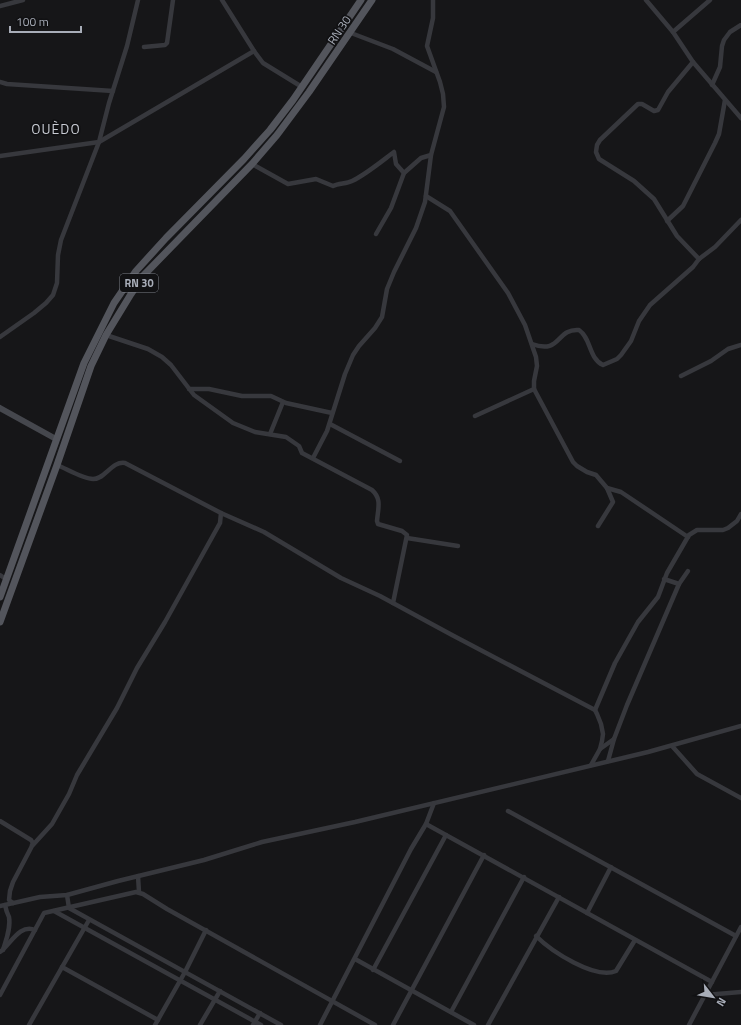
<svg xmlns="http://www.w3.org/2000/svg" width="741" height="1025" font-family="'Titillium Web',sans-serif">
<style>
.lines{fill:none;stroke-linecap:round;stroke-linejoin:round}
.street{stroke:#37383d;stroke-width:4.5}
.secondary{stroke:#45474d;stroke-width:6}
.primary{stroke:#53555c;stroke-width:7}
.labels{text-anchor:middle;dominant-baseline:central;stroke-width:3.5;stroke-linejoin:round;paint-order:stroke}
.shield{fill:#111113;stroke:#7b7e86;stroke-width:1}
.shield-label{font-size:11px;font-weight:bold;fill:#a8adb8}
.street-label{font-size:12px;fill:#a8adb8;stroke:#111113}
.quarter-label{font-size:14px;letter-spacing:1px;fill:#c9ccd4;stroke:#111113}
</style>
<rect width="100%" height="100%" fill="#161618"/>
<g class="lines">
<!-- street -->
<g class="street">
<path d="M222,0L254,51L263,63L302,87"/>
<path d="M646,0L673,32L693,62L741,118"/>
<path d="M0,6L23,0"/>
<path d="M673,32L710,0"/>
<path d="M351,33L393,49L436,72"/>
<path d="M144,47L165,45L167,43L173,0"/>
<path d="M693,62L668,92L658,110L654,111L642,104H638L600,140L597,145L596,152L599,159L634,181L654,199L677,236L699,259"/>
<path d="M0,82L7,84L113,91"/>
<path d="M712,85L720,67L722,46L724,40L730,32L741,25"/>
<path d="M0,156L99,142L254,51"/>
<path d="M252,164L288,184L316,179L333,186C339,183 346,184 352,181C365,175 382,161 394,152L396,164L404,173"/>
<path d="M426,196L450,211L508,293L525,325L536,357L537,366L534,381V389L573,462L577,466L587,472L596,475L607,488L621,492L688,537"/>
<path d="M667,221L683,206L715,143L719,134L725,100"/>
<path d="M376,234L391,208L404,173L421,158L431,155"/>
<path d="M106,335L148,349L162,357L171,365L194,395L233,423L255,432L286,437L299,446L302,453L372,490C382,499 378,508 377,521L378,524L402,531L407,535L393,603"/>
<path d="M0,337L34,313L46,303L53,295L57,283L58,255L61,240L99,142L109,103L127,46L138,0"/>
<path d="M532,344C561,355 556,328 579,330C591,338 589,359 603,365L617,359L621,355L631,341L639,321L650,305L693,267L699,259L715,247L741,220"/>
<path d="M681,376L711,361L728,349L741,345"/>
<path d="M189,389H209L242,396H271L286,403L332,413"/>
<path d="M475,416L534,389"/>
<path d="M330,424L400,461"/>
<path d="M270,434L283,402"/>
<path d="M313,458L327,431L345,374L353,355L359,346L375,328L382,317L387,289L394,272L416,228L425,202L431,155L444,107L443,94L440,82L427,46L433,18V0"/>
<path d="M57,465C67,469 83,479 93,479C106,479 111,461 125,463L221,513L264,532L341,578L380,596L452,635L595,710L597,714L601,724L603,734L602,741L600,749L591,765"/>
<path d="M598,526L613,502L607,488"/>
<path d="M407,538L458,546"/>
<path d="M0,575L6,579"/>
<path d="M664,579L679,584L688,571"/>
<path d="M595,710L615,663L638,622L658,597L667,573L689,535L697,530H723L728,528L737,521L741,514"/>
<path d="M672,746L697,774L741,798"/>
<path d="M600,749L614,739"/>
<path d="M608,761L614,739L627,705L679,584"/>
<path d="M508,811L736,936"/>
<path d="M0,821L31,840L33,843L32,845"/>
<path d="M426,824L712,982"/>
<path d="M138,876L139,892"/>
<path d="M67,895L69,908L281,1025"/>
<path d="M13,903L9,900L10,891L13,882L32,846L52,824L69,794L77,775L117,708L137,668L165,622L220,523L221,513"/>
<path d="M0,906L40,897L67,895L118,881L204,860L262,842L355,822L648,752L741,726"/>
<path d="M54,911L261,1025"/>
<path d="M587,913L611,867"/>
<path d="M536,936C551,951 595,980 616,971L635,940"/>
<path d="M3,950C6,940 11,928 9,917C7,913 6,910 5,905"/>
<path d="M0,952C10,945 20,923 35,930"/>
<path d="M355,959L474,1025"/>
<path d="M62,967L158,1020"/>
<path d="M373,970L446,835"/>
<path d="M0,995L44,913L136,892L143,894L167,909L375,1025"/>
<path d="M705,995L741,992"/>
<path d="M451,1012L524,877"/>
<path d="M29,1025L89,920"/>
<path d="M155,1025L185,972L206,930"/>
<path d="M200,1025L220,991"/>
<path d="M253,1025L260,1013"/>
<path d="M320,1025L411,849L426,824L434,803"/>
<path d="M393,1025L484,855"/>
<path d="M488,1025L559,897"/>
<path d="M689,1025L741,927"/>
</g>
<!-- secondary -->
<path class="secondary" d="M0,408L56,439"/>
<!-- primary -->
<g class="primary">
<path d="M0,597L84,363L114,303L136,271L166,238L244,159L270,130L293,100L361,0"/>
<path d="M0,622L57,465L91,366L106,335L131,294L143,276L252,164L277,135L309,92L372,0"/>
</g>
</g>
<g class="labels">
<!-- shield labels -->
<rect class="shield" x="120" y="274" width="38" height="18" rx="3"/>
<g class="shield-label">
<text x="139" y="283">RN 30</text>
</g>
<!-- street labels -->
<g class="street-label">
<text transform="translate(339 30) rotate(-56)">RN 30</text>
</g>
<!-- quarter labels -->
<g class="quarter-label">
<text x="56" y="128">OUÈDO</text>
</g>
</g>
<!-- north arrow -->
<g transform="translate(713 997) rotate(121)" stroke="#111113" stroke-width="3" paint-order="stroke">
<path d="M0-3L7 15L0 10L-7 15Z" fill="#a8adb8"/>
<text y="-6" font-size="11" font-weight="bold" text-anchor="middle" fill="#a8adb8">N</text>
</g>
<!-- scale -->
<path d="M10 26v6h71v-6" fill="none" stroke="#a8adb8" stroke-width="2"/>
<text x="16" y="26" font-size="12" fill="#a8adb8" stroke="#111113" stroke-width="3" paint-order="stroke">100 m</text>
</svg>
